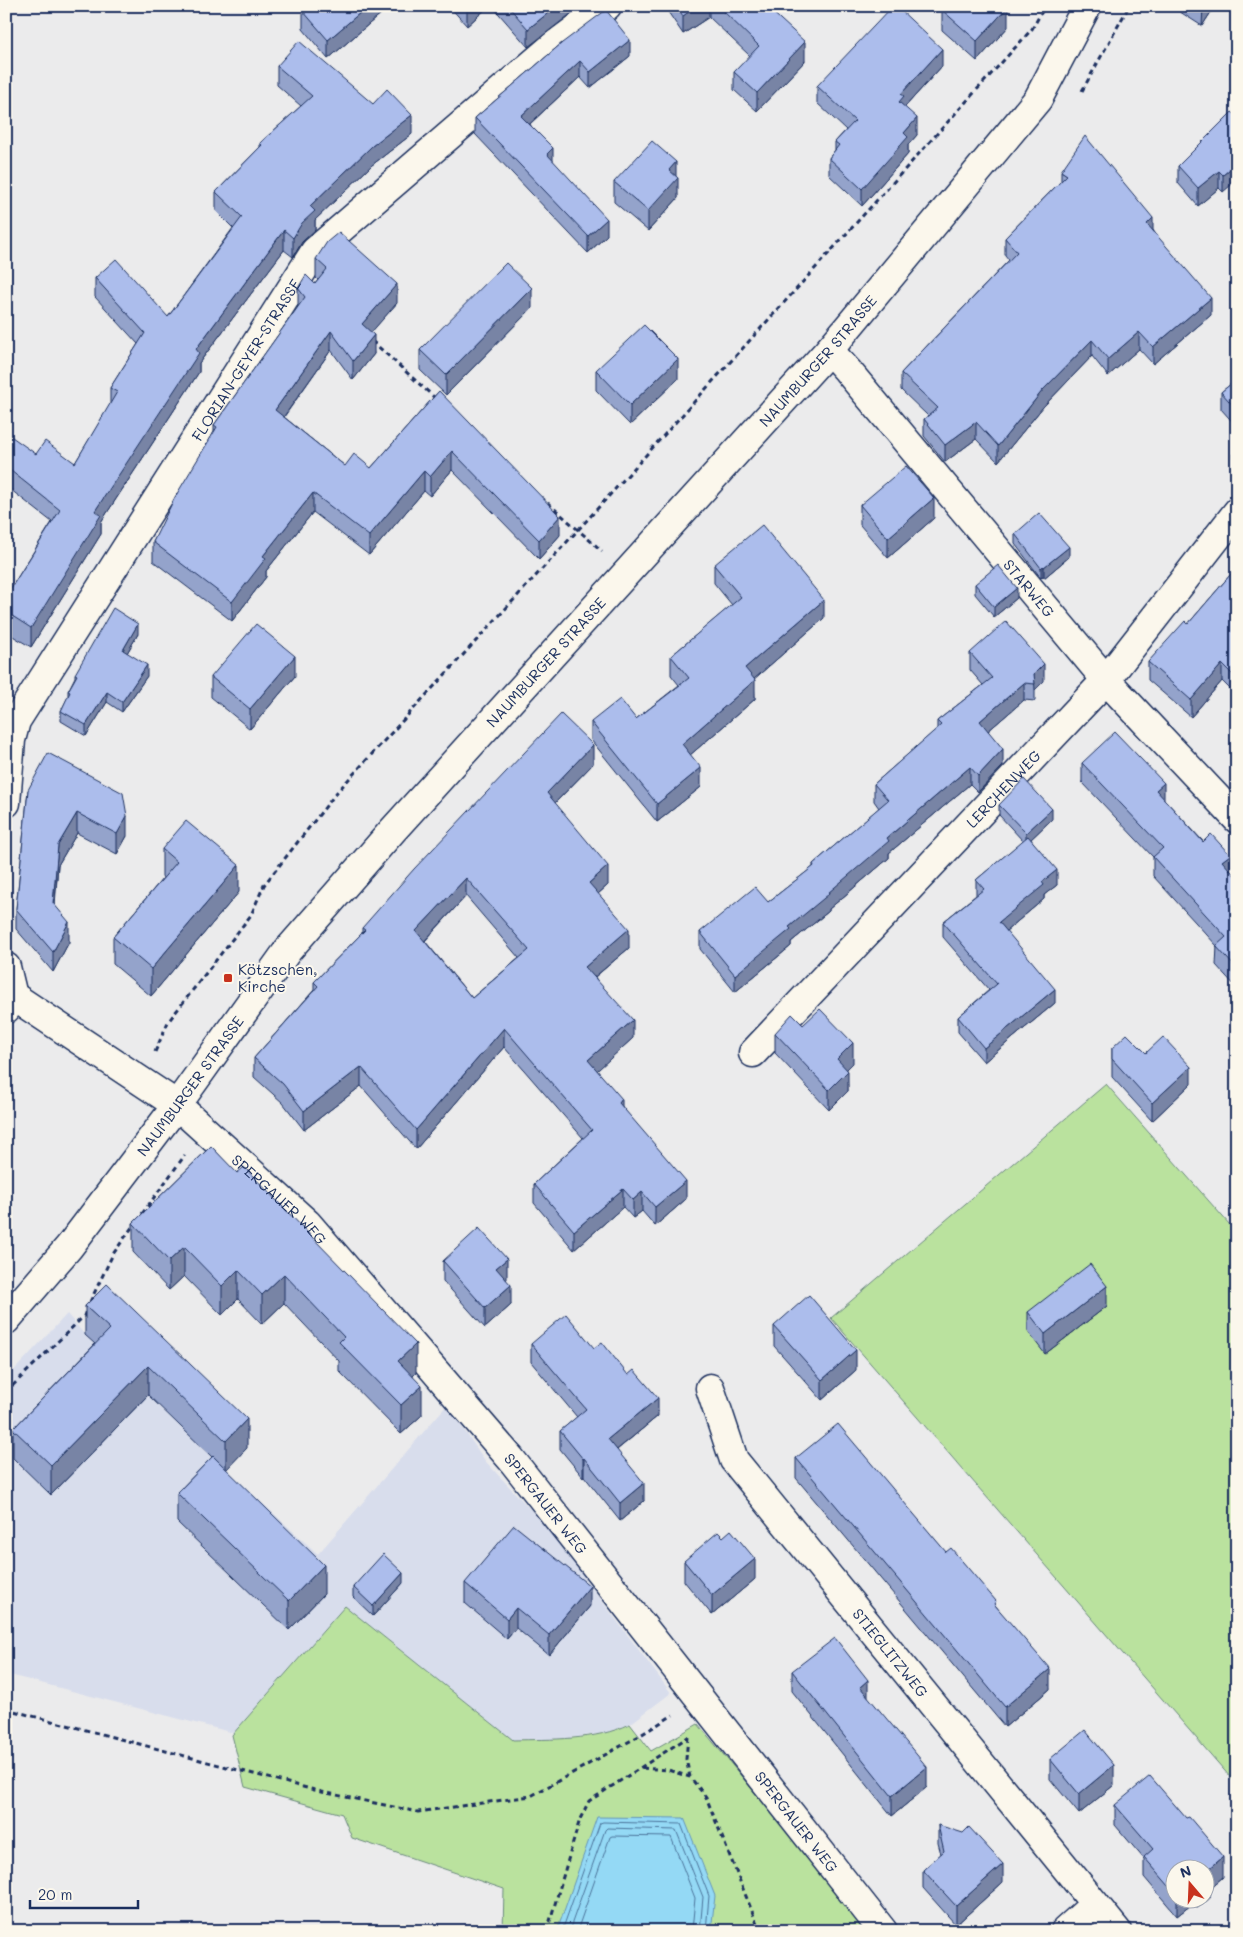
<svg xmlns="http://www.w3.org/2000/svg" width="1243" height="1937" font-family="Mali,sans-serif">
<style>
.built{fill:#d8ddec}
.green{fill:#bae29e;stroke:#6a887e}
.water{fill:#94d9f5;stroke:#6495b9}
.lines{fill:none;stroke-linecap:round;stroke-linejoin:round}
.shore{stroke:#4b739a;stroke-width:1}
.street-casing{stroke:#1b2f5e;stroke-width:31}
.secondary-casing{stroke:#1b2f5e;stroke-width:31}
.path{stroke:#1b2f5e;stroke-width:3;stroke-dasharray:5 4;stroke-linecap:butt}
.street{stroke:#fbf7ec;stroke-width:28}
.secondary{stroke:#fbf7ec;stroke-width:28}
.wall{fill:#94a3cb;stroke:#1b2f5e;fill-rule:evenodd}
.shaded-wall{fill:#7884a5;stroke:#1b2f5e}
.building{fill:#acbdec;stroke:#1b2f5e;fill-rule:evenodd}
.poi-dot{fill:#c8321e;stroke:#fbf7ec;stroke-width:2}
.labels{text-anchor:middle;dominant-baseline:central;stroke-width:4;stroke-linejoin:round;paint-order:stroke}
.street-label{font-size:15px;fill:#1b2f5e;stroke:#fbf7ec}
.poi-label{font-size:15px;fill:#1b2f5e;stroke:#fbf7ec;text-anchor:start}
</style>
<rect width="100%" height="100%" fill="#ebebec"/>
<filter id="ink" filterUnits="userSpaceOnUse"><feTurbulence type="fractalNoise" baseFrequency=".02" numOctaves="2"/><feDisplacementMap in="SourceGraphic" scale="10" xChannelSelector="R" yChannelSelector="G"/><feConvolveMatrix kernelMatrix="1 2 1 2 8 2 1 2 1" color-interpolation-filters="sRGB"/></filter>
<g filter="url(#ink)">
<!-- built -->
<path class="built" d="M67,1314L85,1335L226,1470L318,1554L447,1405L486,1462L545,1525L671,1693L630,1724L613,1732L563,1739L513,1740L345,1606L234,1733L6,1674V1379Z"/>
<!-- green -->
<g class="green">
<path d="M1106,1084L1237,1233V1785L831,1318Z"/>
<path d="M345,1606L513,1740C552,1739 595,1741 630,1724L651,1751L698,1724L870,1931H503L504,1889L352,1838L342,1814L245,1787L232,1735Z"/>
</g>
<!-- water -->
<path class="water" d="M597,1817L684,1818L715,1896L711,1931H557Z"/>
<g class="lines">
<!-- shore -->
<g class="shore">
<path d="M562,1931L600,1823L603,1822L681,1824L709,1896L706,1931"/>
<path d="M569,1931L605,1830L607,1828L676,1830L703,1897L700,1931"/>
<path d="M577,1931L610,1837L612,1836L671,1837L695,1898L692,1931"/>
</g>
<defs>
<g id="street">
<path id="s1" d="M829,350L847,370L1106,680L1237,819"/>
<path id="s2" d="M6,803L11,740L16,721L315,251L552,47L607,6"/>
<path d="M6,967L13,996L6,1009"/>
<path id="s3" d="M13,996L177,1105L307,1223L511,1459L883,1931"/>
<path id="s4" d="M753,1053L1106,680L1237,512"/>
<path id="s5" d="M710,1388L734,1460L1117,1931"/>
<path d="M1065,1931L1095,1904"/>
</g>
<g id="secondary">
<path id="s6" d="M6,1320L69,1247L177,1105L288,950L393,830L829,350L1038,99L1087,6"/>
</g>
</defs>
<!-- street casing -->
<use href="#street" class="street-casing"/>
<!-- secondary casing -->
<use href="#secondary" class="secondary-casing"/>
<!-- path -->
<g class="path">
<path d="M1082,91L1129,6"/>
<path d="M372,341L436,399"/>
<path d="M541,497L602,551"/>
<path d="M155,1052L168,1022L251,915L264,885L337,792L578,530L1032,29L1045,6"/>
<path d="M142,1214L185,1155"/>
<path d="M90,1302L113,1254L135,1223"/>
<path d="M6,1392L84,1316L86,1310"/>
<path d="M6,1709L322,1792L418,1812L531,1796L639,1736L673,1715"/>
<path d="M688,1737L686,1759L690,1777L706,1797L760,1931"/>
<path d="M642,1768L668,1770L690,1777"/>
<path d="M547,1931L580,1819L589,1801L688,1737"/>
</g>
<!-- street -->
<use href="#street" class="street"/>
<!-- secondary -->
<use href="#secondary" class="secondary"/>
</g>
<!-- wall -->
<g class="wall">
<path d="M309,6H390L328,59L303,29V11Z"/>
<path d="M449,6H489L467,26Z"/>
<path d="M492,6H581L528,47Z"/>
<path d="M664,6H771V11L805,61L757,111L734,90V72L750,56L709,17L683,34Z"/>
<path d="M1177,6H1215L1202,26L1177,10Z"/>
<path d="M1228,6H1237V17Z"/>
<path d="M942,10L1008,27L977,61L942,30Z"/>
<path d="M562,43L630,56L590,88L580,77L530,124L553,161L607,235L588,253L475,134V118Z"/>
<path d="M277,66L373,104L412,134L372,165L315,220V230L302,242L293,257L284,250L199,363V372L101,522V534L31,647L6,632V596L52,522L6,486V443L36,454L75,463L110,405V388L138,344L95,297V278L168,317L233,228L216,211V192L260,147V143L301,106L277,85Z"/>
<path d="M942,66L905,107L917,135L908,145V154L862,206L829,175V158L835,150V142L846,130L817,103V86Z"/>
<path d="M1237,116L1223,192L1219,188L1198,206L1178,183V166Z"/>
<path d="M1061,171L1153,230L1211,315L1153,364L1139,349L1108,376L1092,356L1043,407L998,462L976,439L945,462L924,436V419L928,416L901,390V373L1009,260L1005,255V238L1061,181Z"/>
<path d="M676,176L678,198L648,231L614,202V182Z"/>
<path d="M316,259L397,303L371,332L374,354L353,380L331,350L284,417L345,466L371,468L439,391L560,535L539,559L452,470L430,496L424,491L369,555L313,512L266,571V577L232,621L153,561V542L214,432V425L298,307V288L315,284L318,280L316,278Z"/>
<path d="M532,308L446,395L420,370V350Z"/>
<path d="M596,370L678,379L630,425L596,390Z"/>
<path d="M1237,379V427L1221,409V392Z"/>
<path d="M860,505L934,518L888,558L860,525Z"/>
<path d="M1015,534L1069,557L1044,578L1043,576L1041,578L1015,544Z"/>
<path d="M714,565L824,618L754,679L755,699L690,755L701,787L657,822L591,740V722L636,719L679,685L671,675V656L732,605L714,583Z"/>
<path d="M1237,567V696L1222,681L1191,717L1148,680V662L1188,624Z"/>
<path d="M975,584L1017,598L994,617L975,594Z"/>
<path d="M138,634L127,653L147,676L122,712L107,702L86,736L61,721V711L68,697V691L75,677V674Z"/>
<path d="M970,653L1044,681L1035,690V701L1024,700L988,731L1003,766L978,792L970,784L889,853V858L829,909V911L791,942V946L735,992L700,949V932L768,902L813,867V864L879,808L874,801V784L937,729V721L983,685L970,670Z"/>
<path d="M295,676L250,729L211,697V677Z"/>
<path d="M1082,763L1164,799L1237,878L1236,987L1216,965L1217,946L1153,876V857L1082,782Z"/>
<path d="M593,764L555,803L608,885L598,894L629,948L595,977L633,1038L597,1070L686,1199L655,1226L642,1211L633,1218L623,1207L574,1250L534,1203V1184L583,1138L504,1047L416,1149L361,1086L304,1130L283,1103L254,1077V1058L314,990V982L362,933V928ZM466,896L519,958L472,998L425,941Z"/>
<path d="M28,790L127,836L117,854L77,833L58,865L55,905L69,942L53,972L16,929V909Z"/>
<path d="M999,805L1052,819L1031,839L1057,885L1044,895V899L1006,931L1055,1003L984,1062L958,1032V1017L989,990L943,937V922L976,895V880L1023,841L999,815Z"/>
<path d="M162,849L239,892L151,996L113,964V937L163,878L162,876Z"/>
<path d="M803,1025L853,1063L847,1069L848,1091L829,1110L775,1053V1033Z"/>
<path d="M1112,1048L1146,1053L1191,1084L1152,1121L1112,1077Z"/>
<path d="M211,1146L416,1373L413,1376L422,1415L401,1434L339,1371V1361L284,1303L262,1324L238,1299L222,1315L184,1276L169,1290L133,1252V1223Z"/>
<path d="M443,1261L507,1279H506L511,1305L485,1328L443,1281Z"/>
<path d="M85,1306L247,1448L226,1469L324,1594L289,1630L177,1522V1493L212,1457L148,1395L51,1495L13,1458V1429L95,1344L85,1335Z"/>
<path d="M1107,1306L1045,1354L1028,1332V1312Z"/>
<path d="M774,1326L856,1370L822,1400L774,1346Z"/>
<path d="M531,1344L594,1348L658,1416L617,1450L644,1501L620,1521L584,1476L583,1477L560,1449V1431L577,1417L531,1362Z"/>
<path d="M796,1458L996,1606L1050,1689L1005,1727L796,1478Z"/>
<path d="M684,1561L755,1579L712,1615L684,1581Z"/>
<path d="M403,1583L373,1616L353,1597V1587Z"/>
<path d="M465,1583L590,1606L549,1655L516,1628L507,1639L465,1603Z"/>
<path d="M792,1671L927,1787L892,1816L792,1691Z"/>
<path d="M1050,1759L1114,1785L1079,1814L1050,1779Z"/>
<path d="M1115,1805L1223,1877L1210,1888V1898L1197,1908L1191,1905L1177,1916L1144,1877V1859L1115,1825ZM1176,1870H1206V1900H1176Z"/>
<path d="M938,1825L1003,1882L956,1925L923,1888V1870L941,1854L938,1843Z"/>
</g>
<!-- shaded-wall -->
<g class="shaded-wall">
<path d="M368,6H390L328,59V40Z"/>
<path d="M468,6H489L467,26V7Z"/>
<path d="M557,6H581L528,47V29Z"/>
<path d="M697,6H709V17L683,34V16Z"/>
<path d="M1203,6H1215L1202,26Z"/>
<path d="M1008,7V27L977,61V41Z"/>
<path d="M630,40V56L590,88V72Z"/>
<path d="M805,42V61L757,111V93Z"/>
<path d="M942,49V66L904,108L899,102L901,94Z"/>
<path d="M580,61V77L521,132V116Z"/>
<path d="M412,115V134L372,165L315,220V230L302,242L293,257V238L310,206L372,146Z"/>
<path d="M917,118V135L908,145V154L862,206V189L904,133Z"/>
<path d="M553,148V164L547,154Z"/>
<path d="M676,162V180L678,178V198L648,231V211L669,170Z"/>
<path d="M1237,163V180L1223,192V175Z"/>
<path d="M1219,171V188L1198,206V188Z"/>
<path d="M1153,218V235L1147,224Z"/>
<path d="M607,219V235L588,253V236Z"/>
<path d="M284,230V250L199,363V372L101,522V534L31,647V628L95,511L196,349Z"/>
<path d="M397,284V303L362,343V324Z"/>
<path d="M532,288V308L446,395V375Z"/>
<path d="M1211,298V315L1153,364V347Z"/>
<path d="M331,331V350L275,429V410Z"/>
<path d="M1139,332V349L1108,376V359Z"/>
<path d="M374,335V354L353,380V361Z"/>
<path d="M1092,340V356L1043,407L998,462V446L1043,390Z"/>
<path d="M678,359V379L630,425V405Z"/>
<path d="M976,422V439L945,462V445Z"/>
<path d="M452,451V470L430,496V477Z"/>
<path d="M1237,452V468L1233,471V455Z"/>
<path d="M424,471V491L369,555V536Z"/>
<path d="M313,493V512L266,571V577L232,621V602L263,556Z"/>
<path d="M934,498V518L888,558V538Z"/>
<path d="M560,516V535L539,559V540Z"/>
<path d="M1069,547V557L1044,578V567Z"/>
<path d="M1043,566V576L1041,578V568Z"/>
<path d="M1017,588V598L994,617V607Z"/>
<path d="M824,600V618L745,687V668Z"/>
<path d="M138,624V634L123,660V650Z"/>
<path d="M295,656V676L250,729V709Z"/>
<path d="M1044,664V681L1035,690L1034,674Z"/>
<path d="M1222,664V681L1191,717V700Z"/>
<path d="M147,665V676L122,712V702Z"/>
<path d="M755,680V699L682,762V744Z"/>
<path d="M1024,683V700L980,738V721Z"/>
<path d="M107,692V702L86,736V725Z"/>
<path d="M593,745V764L547,811V793Z"/>
<path d="M1003,749V766L978,792V776Z"/>
<path d="M970,767V784L889,853V858L829,909V911L791,942V946L735,992V975L789,927L828,893L887,838Z"/>
<path d="M701,768V787L657,822V804Z"/>
<path d="M1164,783V802L1156,790Z"/>
<path d="M1052,809V819L1026,844V833Z"/>
<path d="M77,813V833L58,865L53,923V903L58,845Z"/>
<path d="M127,816V836L117,854V834Z"/>
<path d="M1230,855V874L1222,861Z"/>
<path d="M239,865V892L151,996V969Z"/>
<path d="M608,866V885L589,902V883Z"/>
<path d="M1057,870V885L1044,895V899L999,937V922L1042,882Z"/>
<path d="M466,878V896L416,950V931Z"/>
<path d="M69,922V942L53,972V952Z"/>
<path d="M629,929V948L585,985V967Z"/>
<path d="M1055,989V1003L984,1062V1048Z"/>
<path d="M633,1020V1038L588,1079V1060Z"/>
<path d="M504,1028V1047L416,1149V1130Z"/>
<path d="M853,1043V1063L837,1079V1059Z"/>
<path d="M361,1067V1086L304,1130V1111Z"/>
<path d="M1191,1067V1084L1152,1121V1103Z"/>
<path d="M848,1071V1091L829,1110V1090Z"/>
<path d="M622,1099V1118L619,1103Z"/>
<path d="M686,1181V1199L655,1226V1207Z"/>
<path d="M623,1189V1207L574,1250V1231Z"/>
<path d="M642,1192V1211L633,1218V1200Z"/>
<path d="M184,1247V1276L169,1290V1261Z"/>
<path d="M507,1259V1279L496,1288V1268Z"/>
<path d="M238,1270V1299L222,1315V1286Z"/>
<path d="M284,1274V1303L262,1324V1295Z"/>
<path d="M511,1285V1305L485,1328V1308Z"/>
<path d="M1107,1286V1306L1045,1354V1334Z"/>
<path d="M416,1344V1373L398,1390V1361Z"/>
<path d="M856,1350V1370L822,1400V1380Z"/>
<path d="M148,1366V1395L51,1495V1465Z"/>
<path d="M422,1386V1415L401,1434V1405Z"/>
<path d="M658,1398V1416L608,1457V1439Z"/>
<path d="M247,1419V1448L226,1470V1441Z"/>
<path d="M584,1458V1476L583,1477V1459Z"/>
<path d="M644,1483V1501L620,1521V1503Z"/>
<path d="M755,1559V1579L712,1615V1595Z"/>
<path d="M324,1565V1594L289,1630V1601Z"/>
<path d="M403,1573V1583L373,1616V1606Z"/>
<path d="M590,1586V1606L549,1655V1635Z"/>
<path d="M516,1608V1628L507,1639V1619Z"/>
<path d="M1050,1669V1689L1005,1727V1707Z"/>
<path d="M868,1680V1700L860,1687Z"/>
<path d="M1114,1765V1785L1079,1814V1794Z"/>
<path d="M927,1767V1787L892,1816V1796Z"/>
<path d="M1223,1857V1877L1210,1888V1898L1197,1908V1900H1206V1881L1209,1869Z"/>
<path d="M1003,1864V1882L956,1925V1906Z"/>
<path d="M1177,1900H1191V1905L1177,1916Z"/>
</g>
<!-- building -->
<g class="building">
<path d="M309,6H368L328,40L303,11Z"/>
<path d="M508,6H557L528,29Z"/>
<path d="M676,6H697L683,16Z"/>
<path d="M718,6H770L768,8L805,42L757,93L734,72L759,46Z"/>
<path d="M893,6H896L942,49L901,94L904,96L899,102L917,118L904,133L908,137L862,189L829,158L839,145L835,142L855,121L817,86Z"/>
<path d="M945,6H1007L1008,7L977,41L942,10Z"/>
<path d="M606,10L630,40L590,72L580,61L521,116L553,148L547,154L607,219L588,236L475,118L562,43Z"/>
<path d="M299,41L373,104L387,89L412,115L372,146L310,206L315,211L302,223L293,238L284,230L196,349L199,353L95,511L101,515L31,628L6,612V596L60,510L6,467V443L12,437L36,454L45,441L75,463L117,392L110,388L145,333L95,278L116,259L168,317L242,217L216,192L262,145L260,143L312,96L277,66Z"/>
<path d="M1232,112L1237,116V163L1223,175L1219,171L1198,188L1178,166Z"/>
<path d="M1085,136L1153,218L1147,224L1211,298L1153,347L1139,332L1108,359L1092,340L1043,390L998,446L976,422L945,445L924,419L938,408L901,373L1017,252L1005,238L1067,175L1061,171Z"/>
<path d="M652,141L676,162L669,170L678,178L648,211L614,182Z"/>
<path d="M339,232L397,284L362,324L374,335L353,361L331,331L275,410L345,466L354,454L371,468L439,391L560,516L539,540L452,451L430,477L424,471L369,536L313,493L263,556L266,558L232,602L153,542L175,497L217,427L214,425L305,297L298,288L306,275L315,284L327,269L316,259L327,242Z"/>
<path d="M506,263L532,288L446,375L420,350Z"/>
<path d="M644,325L678,359L630,405L596,370Z"/>
<path d="M1237,379V410L1221,392Z"/>
<path d="M1237,437V452L1233,455Z"/>
<path d="M906,466L934,498L888,538L860,505Z"/>
<path d="M1039,513L1069,547L1044,567L1043,566L1041,568L1015,534Z"/>
<path d="M762,525L824,600L745,668L755,680L682,744L701,768L657,804L591,722L620,699L636,719L689,678L671,656L741,597L714,565Z"/>
<path d="M998,565L1017,588L994,607L975,584Z"/>
<path d="M1237,567V679L1222,664L1191,700L1148,662L1185,621L1188,624Z"/>
<path d="M113,608L138,624L123,650L147,665L122,702L107,692L86,725L61,711L70,692L68,691L77,675L75,674Z"/>
<path d="M1006,621L1044,664L1034,674L1035,684L1024,683L980,721L1003,749L978,776L970,767L887,838L889,841L828,893L829,894L789,927L791,929L735,975L700,932L755,887L768,902L814,866L813,864L888,800L874,784L941,725L937,721L992,678L970,653Z"/>
<path d="M256,624L295,656L250,709L211,677Z"/>
<path d="M561,714L593,745L547,793L608,866L589,883L629,929L585,967L633,1020L588,1060L622,1099L619,1103L686,1181L655,1207L642,1192L633,1200L623,1189L574,1231L534,1184L592,1130L504,1028L416,1130L361,1067L304,1111L283,1084L254,1058L318,986L314,982L365,930L362,928L414,869ZM466,878L529,950L472,998L416,931Z"/>
<path d="M1115,732L1164,783L1156,790L1203,842L1211,834L1230,855L1222,861L1237,878L1236,968L1216,946L1226,937L1153,857L1163,848L1082,763Z"/>
<path d="M48,753L123,793L127,816L117,834L77,813L58,845L53,903L69,922L53,952L16,909L28,790Z"/>
<path d="M1024,779L1052,809L1026,833L999,805Z"/>
<path d="M186,821L239,865L151,969L113,937L177,862L162,849Z"/>
<path d="M1028,836L1057,870L1042,882L1044,885L999,922L1055,989L984,1048L958,1017L997,984L943,922L984,889L976,880Z"/>
<path d="M820,1009L853,1043L837,1059L848,1071L829,1090L775,1033L792,1014L803,1025Z"/>
<path d="M1127,1034L1146,1053L1163,1037L1191,1067L1152,1103L1112,1059V1048Z"/>
<path d="M211,1146L237,1173L244,1167L416,1344L398,1361L422,1386L401,1405L339,1342L344,1337L284,1274L262,1295L238,1270L222,1286L184,1247L169,1261L133,1223Z"/>
<path d="M479,1228L507,1259L496,1268L511,1285L485,1308L443,1261Z"/>
<path d="M1090,1264L1107,1286L1045,1334L1028,1312Z"/>
<path d="M107,1284L247,1419L226,1441L148,1366L51,1465L13,1429L110,1329L85,1306Z"/>
<path d="M809,1295L856,1350L822,1380L774,1326Z"/>
<path d="M566,1314L594,1348L602,1342L628,1375L634,1370L658,1398L608,1439L644,1483L620,1503L584,1458L583,1459L560,1431L586,1409L531,1344Z"/>
<path d="M838,1424L946,1552L951,1548L996,1601L994,1604L1050,1669L1005,1707L796,1458Z"/>
<path d="M213,1456L324,1565L289,1601L177,1493Z"/>
<path d="M514,1525L590,1586L549,1635L516,1608L507,1619L465,1583Z"/>
<path d="M731,1530L755,1559L712,1595L684,1561L718,1532L723,1537Z"/>
<path d="M383,1554L403,1573L373,1606L353,1587Z"/>
<path d="M835,1638L868,1680L860,1687L927,1767L892,1796L792,1671Z"/>
<path d="M1085,1730L1114,1765L1079,1794L1050,1759Z"/>
<path d="M1150,1776L1186,1818L1189,1817L1223,1857L1209,1869L1210,1878L1206,1881V1870H1176V1894L1144,1857L1153,1849L1115,1805Z"/>
<path d="M938,1825L963,1833L969,1827L1003,1864L956,1906L923,1870L944,1851Z"/>
</g>
</g>
<!-- markers -->
<rect class="poi-dot" x="223" y="973" width="10" height="10" rx="2.5"/>
<g class="labels">
<!-- street labels -->
<g class="street-label">
<text stroke="none"><textPath href="#s2" startOffset="511">FLORIAN-GEYER-STRASSE</textPath></text>
<text stroke="none"><textPath href="#s6" startOffset="1258">NAUMBURGER STRASSE</textPath></text>
<text stroke="none"><textPath href="#s1" startOffset="311">STARWEG</textPath></text>
<text stroke="none"><textPath href="#s6" startOffset="852">NAUMBURGER STRASSE</textPath></text>
<text stroke="none"><textPath href="#s4" startOffset="364">LERCHENWEG</textPath></text>
<text stroke="none"><textPath href="#s6" startOffset="298">NAUMBURGER STRASSE</textPath></text>
<text stroke="none"><textPath href="#s3" startOffset="336">SPERGAUER WEG</textPath></text>
<text stroke="none"><textPath href="#s3" startOffset="741">SPERGAUER WEG</textPath></text>
<text stroke="none"><textPath href="#s5" startOffset="324">STIEGLITZWEG</textPath></text>
<text stroke="none"><textPath href="#s3" startOffset="1146">SPERGAUER WEG</textPath></text>
</g>
<!-- poi labels -->
<g class="poi-label">
<text x="238" y="969">Kötzschen,<tspan x="238" dy="17">Kirche</tspan></text>
</g>
</g>
<!-- margin -->
<rect width="1243" height="1937" fill="none" stroke="#fbf7ec" stroke-width="25"/>
<rect x="12" y="12" width="1218" height="1912" fill="none" stroke="#1b2f5e" stroke-width="2" filter="url(#ink)"/>
<!-- north arrow -->
<g transform="translate(1190 1884) rotate(341)"><circle r="24" fill="#fbf7ec" stroke="#a1a7b3"/>
<path d="M0-4L9 19L0 12L-9 19Z" fill="#c8321e"/>
<text y="-8" font-size="14" font-weight="bold" text-anchor="middle" fill="#1b2f5e">N</text>
</g>
<!-- scale -->
<path d="M30 1900v8h108v-8" fill="none" stroke="#1b2f5e" stroke-width="2.5"/>
<text x="38" y="1900" font-size="15" fill="#1b2f5e" stroke="#fbf7ec" stroke-width="4" paint-order="stroke">20 m</text>
</svg>
